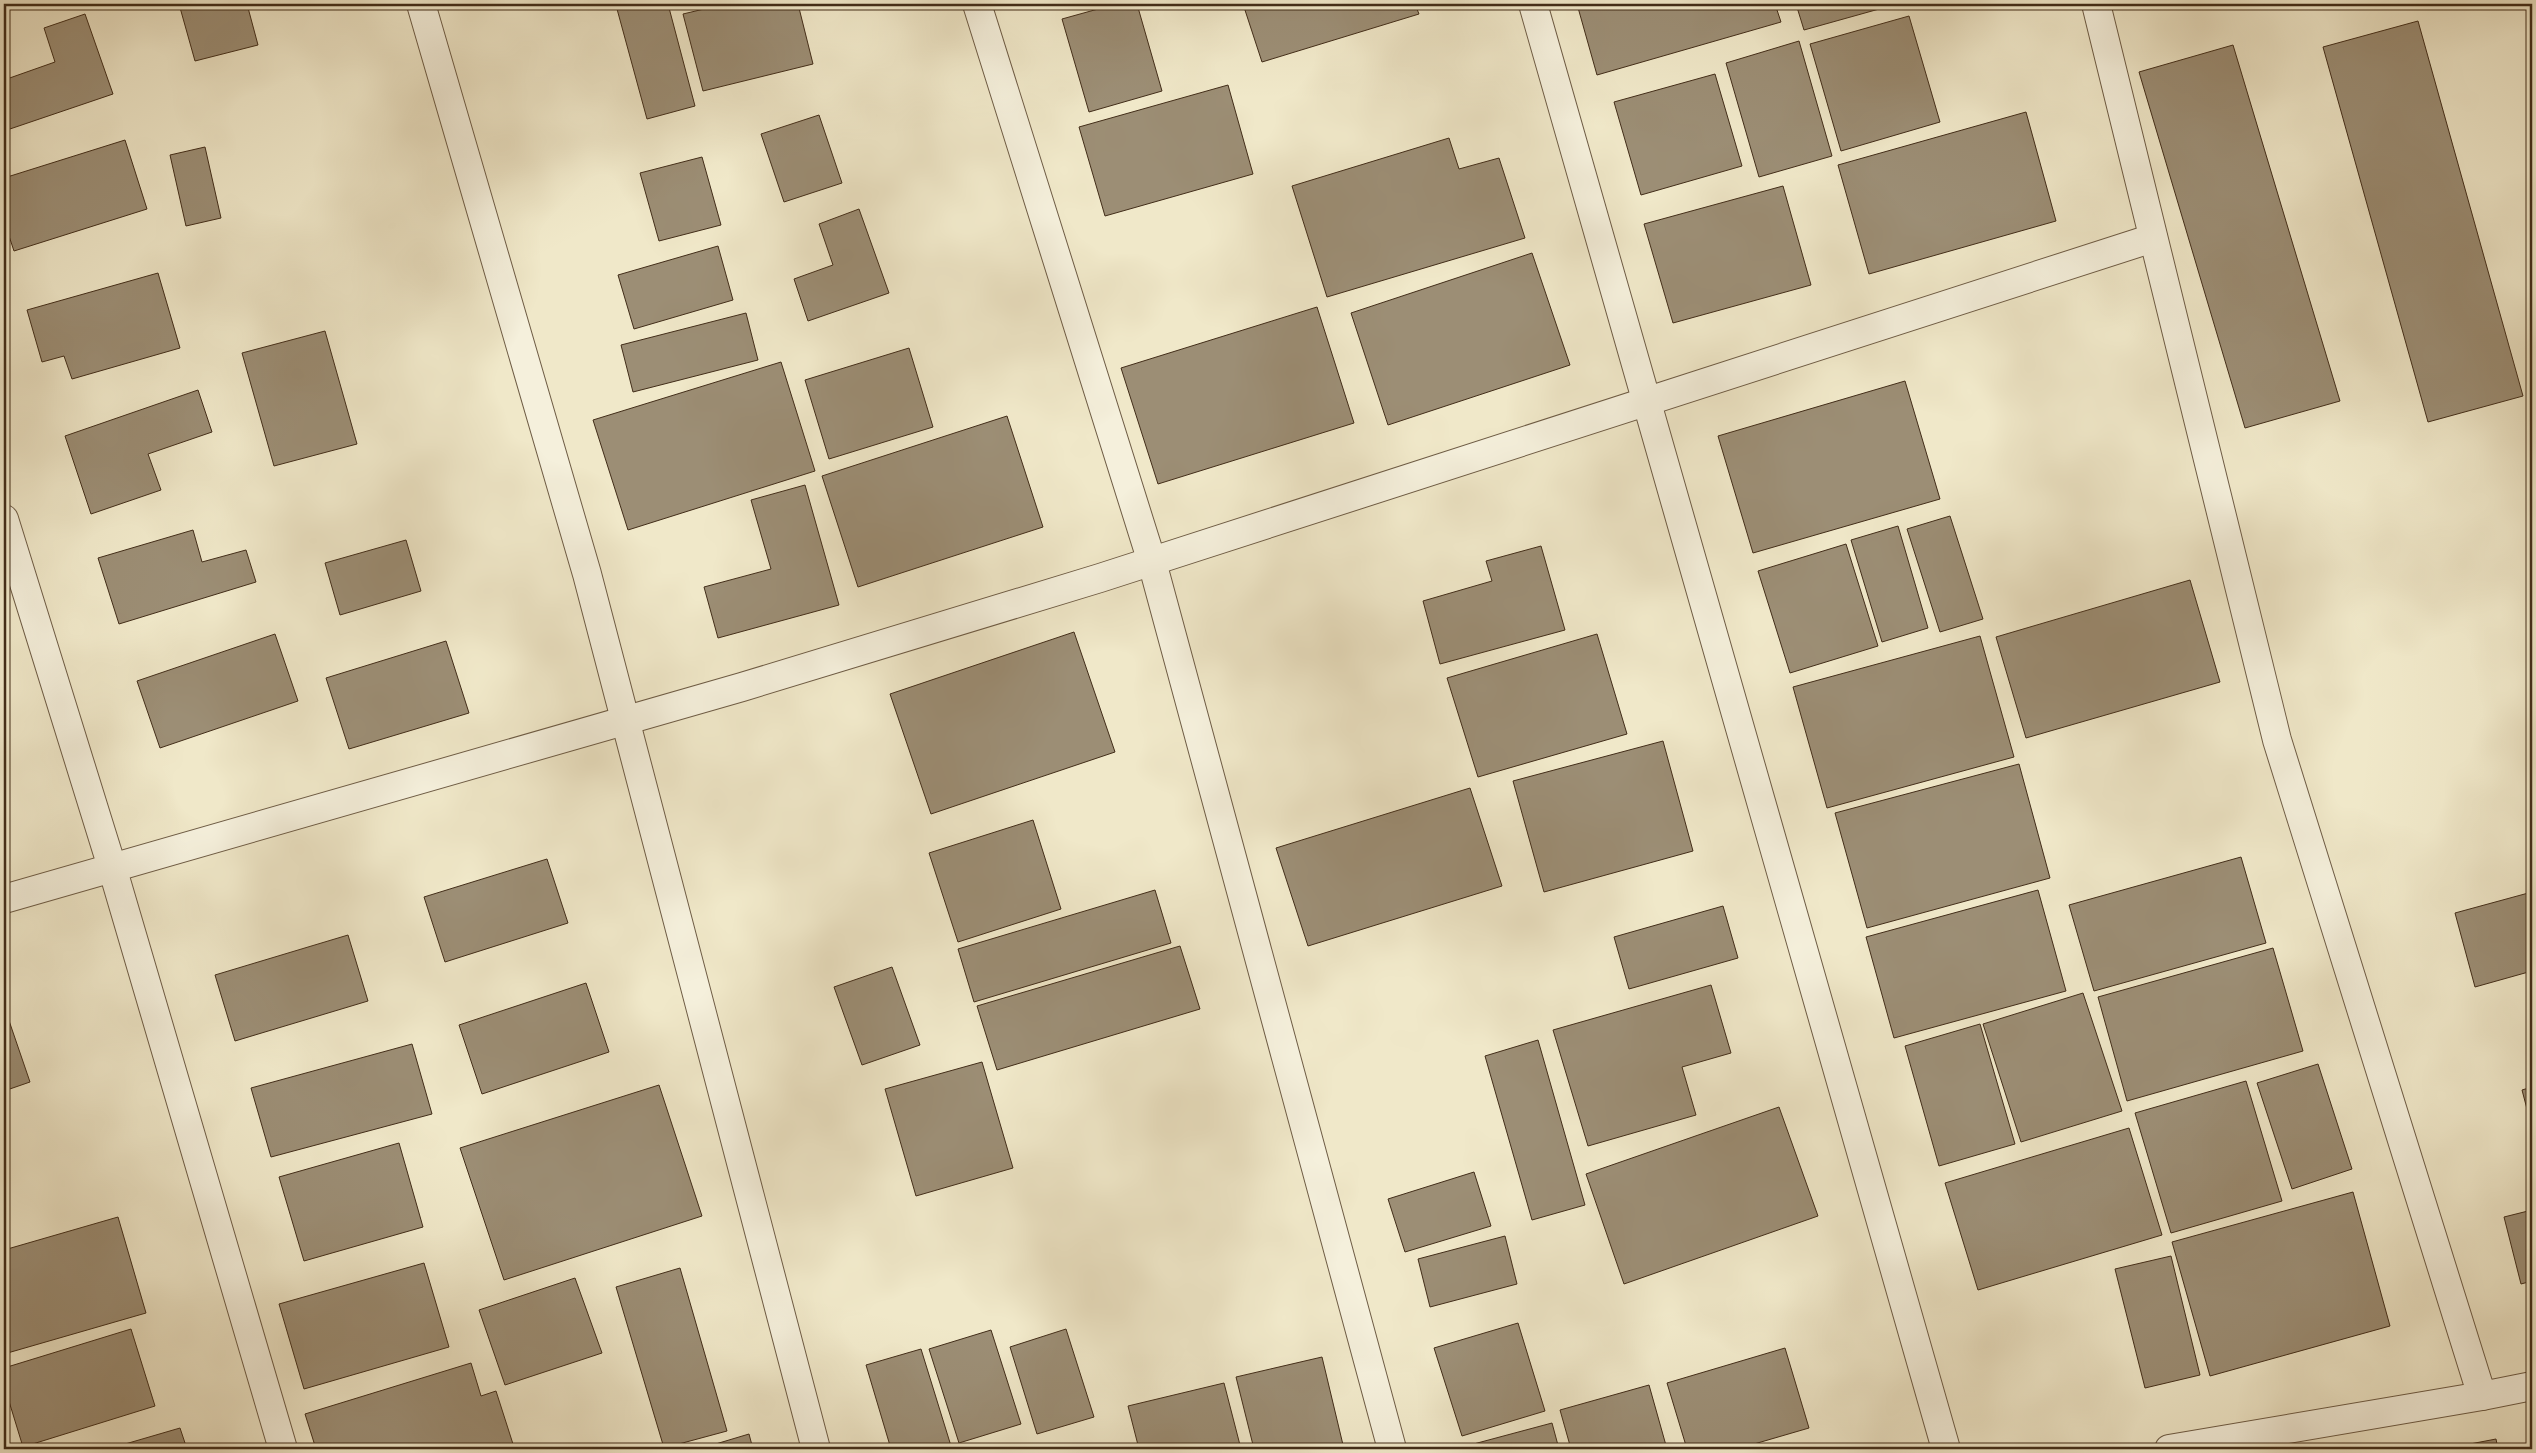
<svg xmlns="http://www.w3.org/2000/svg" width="2536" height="1453" font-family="'Libre Caslon Text',serif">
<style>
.building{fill:#9c8e75;stroke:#422d19}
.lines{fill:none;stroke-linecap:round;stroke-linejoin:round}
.minor-casing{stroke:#6e5c45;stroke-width:30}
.minor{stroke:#f5f0dc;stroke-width:28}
</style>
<rect width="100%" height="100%" fill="#f0e8c9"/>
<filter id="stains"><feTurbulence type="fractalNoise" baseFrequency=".004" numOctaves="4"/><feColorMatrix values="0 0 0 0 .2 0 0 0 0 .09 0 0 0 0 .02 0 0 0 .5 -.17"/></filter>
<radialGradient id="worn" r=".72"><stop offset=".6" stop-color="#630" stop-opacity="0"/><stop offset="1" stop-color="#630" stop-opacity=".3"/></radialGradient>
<!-- building -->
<g class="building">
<path d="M179,4H247L258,45L195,61Z"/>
<path d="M638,4H668L695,106L647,119L617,9Z"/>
<path d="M725,4H798L813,64L703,91L683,14Z"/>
<path d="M1116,4H1137L1162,91L1089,112L1062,19Z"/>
<path d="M1243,4H1415L1419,14L1262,62Z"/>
<path d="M1577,4H1775L1781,22L1597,75Z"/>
<path d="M1796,4H1897L1804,30Z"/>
<path d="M85,14L113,94L4,131V80L55,62L44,28Z"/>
<path d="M1909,16L1940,122L1841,151L1810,44Z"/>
<path d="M2418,21L2523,396L2428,422L2323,47Z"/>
<path d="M1799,41L1832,156L1759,177L1726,63Z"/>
<path d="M2233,45L2340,401L2245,428L2139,72Z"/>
<path d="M1715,74L1742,166L1641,195L1614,102Z"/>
<path d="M1228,85L1253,174L1105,216L1079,127Z"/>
<path d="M2026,112L2056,221L1869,274L1838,165Z"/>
<path d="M819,115L842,183L784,202L761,134Z"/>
<path d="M1449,138L1459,169L1499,158L1525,238L1327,297L1292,186Z"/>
<path d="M125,140L147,209L14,251L4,221V178Z"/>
<path d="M205,147L221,218L186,226L170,155Z"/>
<path d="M702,157L721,225L659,241L640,173Z"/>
<path d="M1783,186L1811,285L1673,323L1644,224Z"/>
<path d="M859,209L889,293L808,321L794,279L833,265L819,224Z"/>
<path d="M718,246L733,300L634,329L618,275Z"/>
<path d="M1532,253L1570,365L1388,425L1351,313Z"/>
<path d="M158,273L180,348L72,379L64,356L42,362L27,310Z"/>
<path d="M1317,307L1354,423L1158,484L1121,368Z"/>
<path d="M746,313L758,360L633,392L621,345Z"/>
<path d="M325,331L357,444L274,466L242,353Z"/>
<path d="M909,348L933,427L829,459L805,380Z"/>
<path d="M781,362L815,471L628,530L593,420Z"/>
<path d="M1905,381L1940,499L1753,553L1718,436Z"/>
<path d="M198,390L212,432L148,454L161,490L91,514L65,436Z"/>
<path d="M1007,416L1043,527L858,587L822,476Z"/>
<path d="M805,485L839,605L718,638L704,587L771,569L751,500Z"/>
<path d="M1950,516L1983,619L1940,632L1907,529Z"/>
<path d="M1898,526L1928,628L1882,642L1851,540Z"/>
<path d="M193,530L202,562L246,550L256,582L119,624L98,558Z"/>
<path d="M406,540L421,591L340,615L325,563Z"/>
<path d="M1846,544L1878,646L1790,673L1758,571Z"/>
<path d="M1541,546L1565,630L1440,664L1423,601L1492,581L1486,561Z"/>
<path d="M2190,580L2220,682L2026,738L1996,637Z"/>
<path d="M1074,632L1115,752L931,814L890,694Z"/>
<path d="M275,634L298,701L160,748L137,681Z"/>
<path d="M1597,634L1627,734L1478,777L1447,678Z"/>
<path d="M1980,636L2014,757L1827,808L1793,687Z"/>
<path d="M446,641L469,713L349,749L326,678Z"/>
<path d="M1663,741L1693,851L1544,892L1513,781Z"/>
<path d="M2019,764L2050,878L1867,928L1835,813Z"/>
<path d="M1470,788L1502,886L1308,946L1276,848Z"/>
<path d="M1033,820L1061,909L958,942L929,853Z"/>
<path d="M2241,857L2266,943L2094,991L2069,905Z"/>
<path d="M547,859L568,923L445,962L424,897Z"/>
<path d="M1155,890L1171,943L974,1002L958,949Z"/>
<path d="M2038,890L2066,991L1894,1038L1866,937Z"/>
<path d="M2532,892V971L2475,987L2455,913Z"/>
<path d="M1723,906L1738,958L1629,989L1614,937Z"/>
<path d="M348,935L368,1001L235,1041L215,975Z"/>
<path d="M1180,946L1200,1009L997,1070L977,1006Z"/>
<path d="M2273,948L2303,1051L2127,1101L2098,997Z"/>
<path d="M892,967L920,1045L862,1065L834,987Z"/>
<path d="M586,983L609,1052L482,1094L459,1025Z"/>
<path d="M1711,985L1731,1053L1682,1067L1696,1115L1588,1146L1553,1030Z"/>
<path d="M2083,993L2122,1111L2021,1142L1983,1024Z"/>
<path d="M4,1006L30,1082L4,1091Z"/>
<path d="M1980,1024L2015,1144L1939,1166L1905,1046Z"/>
<path d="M1538,1040L1585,1205L1532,1220L1485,1056Z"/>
<path d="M412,1044L432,1114L271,1157L251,1088Z"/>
<path d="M982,1062L1013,1168L916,1196L885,1089Z"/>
<path d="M2318,1064L2352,1169L2292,1189L2257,1083Z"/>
<path d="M2246,1081L2282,1201L2171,1233L2135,1113Z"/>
<path d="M659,1085L702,1216L504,1280L460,1148Z"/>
<path d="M2532,1087V1128L2522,1090Z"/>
<path d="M1779,1107L1818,1216L1624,1284L1586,1174Z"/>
<path d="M2129,1128L2162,1235L1978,1290L1945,1183Z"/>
<path d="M399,1143L423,1227L304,1261L279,1177Z"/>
<path d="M1474,1172L1491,1226L1405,1252L1388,1199Z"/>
<path d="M2353,1192L2390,1326L2210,1376L2172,1242Z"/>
<path d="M2532,1210V1281L2521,1284L2504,1217Z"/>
<path d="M118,1217L146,1313L4,1354V1250Z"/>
<path d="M1505,1236L1517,1284L1430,1307L1418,1259Z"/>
<path d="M2171,1256L2200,1375L2145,1388L2115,1269Z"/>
<path d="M424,1263L449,1347L304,1389L279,1304Z"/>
<path d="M680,1268L727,1431L664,1448L616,1287Z"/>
<path d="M575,1278L602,1353L505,1385L479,1310Z"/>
<path d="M1518,1323L1545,1411L1462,1436L1434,1348Z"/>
<path d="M131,1329L155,1406L23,1447L4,1385V1368Z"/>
<path d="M1066,1329L1094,1417L1037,1434L1010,1347Z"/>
<path d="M991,1330L1021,1424L959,1443L929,1349Z"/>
<path d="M1785,1348L1809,1428L1737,1449H1687L1667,1383Z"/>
<path d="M921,1349L951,1446L938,1449H891L866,1365Z"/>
<path d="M1322,1357L1344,1449H1254L1236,1377Z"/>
<path d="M471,1363L481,1396L496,1391L513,1444L496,1449H316L305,1414Z"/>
<path d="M1224,1383L1241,1449H1139L1128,1406Z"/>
<path d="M1649,1385L1667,1449H1571L1560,1410Z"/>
<path d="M1552,1423L1559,1449H1455Z"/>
<path d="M180,1428L187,1449H108Z"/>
<path d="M749,1434L753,1449H699Z"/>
<path d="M2496,1439L2498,1449H2444Z"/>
</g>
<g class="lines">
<defs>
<g id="minor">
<path d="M421,4L587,574L816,1449"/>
<path d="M977,4L1152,562L1392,1449"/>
<path d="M1533,4L1946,1449"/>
<path d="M2096,4L2277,740L2482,1396L2532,1386"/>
<path d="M4,519L112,867L283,1449"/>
<path d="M4,899L742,687L1100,578L2153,238"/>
<path d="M2169,1449L2482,1396"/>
</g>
</defs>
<!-- minor casing -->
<use href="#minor" class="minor-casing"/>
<!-- minor -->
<use href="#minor" class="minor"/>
</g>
<!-- margin -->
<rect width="2536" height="1453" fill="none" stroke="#f0e8c9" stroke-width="20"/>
<rect x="5" y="5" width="2526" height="1443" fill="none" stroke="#422d19" stroke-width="2.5"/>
<rect x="10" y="10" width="2516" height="1433" fill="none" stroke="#422d19"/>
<rect width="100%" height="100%" filter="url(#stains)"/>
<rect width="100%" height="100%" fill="url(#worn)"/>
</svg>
